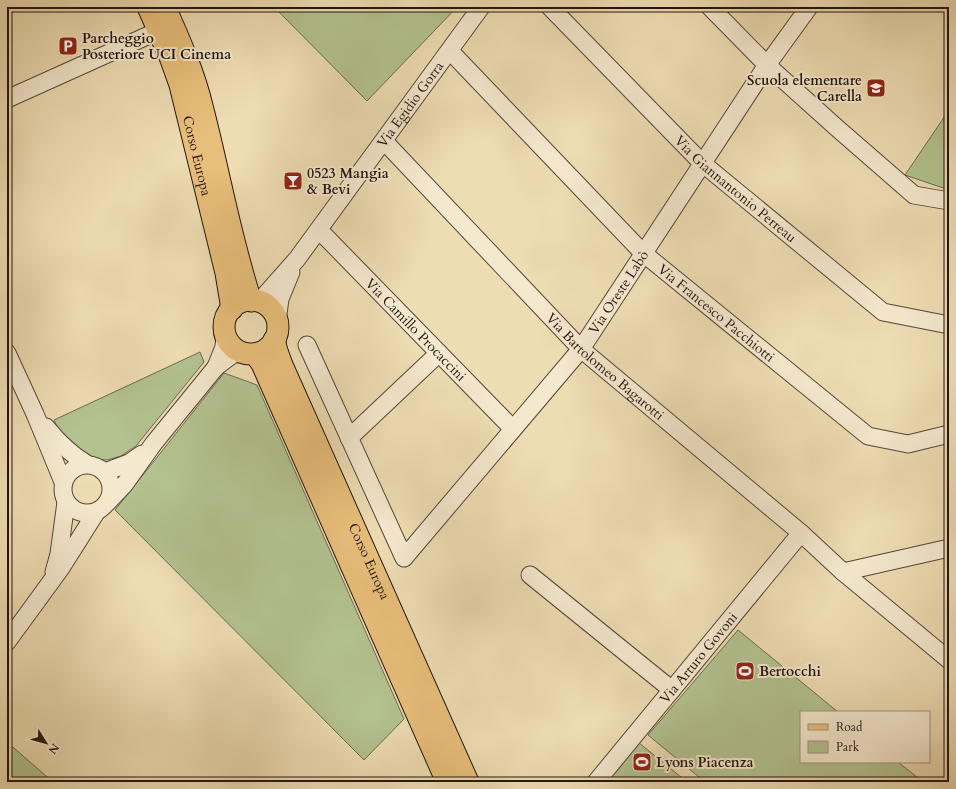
<svg xmlns="http://www.w3.org/2000/svg" width="956" height="789" font-family="Cardo,serif">
<style>
.green{fill:#b3c290;stroke:#6b6c4f}
.lines{fill:none;stroke-linecap:round;stroke-linejoin:round}
.minor-casing{stroke:#564737;stroke-width:19}
.major-casing{stroke:#23150e;stroke-width:23}
.minor{stroke:#f4e8ce;stroke-width:17}
.major{stroke:#e7be7a;stroke-width:21}
.labels{text-anchor:middle;dominant-baseline:central;stroke-width:4;stroke-linejoin:round;paint-order:stroke}
.poi-label{font-size:14px;font-weight:bold;fill:#23150e;stroke:#f4e8ce;text-anchor:start}
.street-label{font-size:14px;fill:#23150e;stroke:#f4e8ce}
</style>
<rect width="100%" height="100%" fill="#eedcb3"/>
<filter id="stains"><feTurbulence type="fractalNoise" baseFrequency=".005" numOctaves="4"/><feColorMatrix values="0 0 0 0 .2 0 0 0 0 .09 0 0 0 0 .02 0 0 0 .5 -.17"/></filter>
<radialGradient id="worn" r=".72"><stop offset=".6" stop-color="#630" stop-opacity="0"/><stop offset="1" stop-color="#630" stop-opacity=".3"/></radialGradient>
<!-- green -->
<g class="green">
<path d="M274,7H457L367,101Z"/>
<path d="M949,110V190L905,175Z"/>
<path d="M200,352L204,362L136,446L121,456L107,460L95,459L86,456L62,436L54,420Z"/>
<path d="M224,373L257,385L404,719L364,760L115,510Z"/>
<path d="M738,630L838,712H801V762H898L923,782H705L648,735Z"/>
<path d="M7,742L53,782H7Z"/>
<path d="M638,742L687,782H605Z"/>
</g>
<g class="lines">
<defs>
<g id="minor">
<path id="s1" d="M550,7L702,163L883,312L944,324L949,323"/>
<path d="M710,7L767,65L837,128L914,195L949,201"/>
<path id="s2" d="M450,51L643,253L868,436L908,444L949,434"/>
<path d="M7,99L158,31"/>
<path id="s3" d="M384,141L581,349L801,533L843,572L949,660"/>
<path id="s4" d="M319,230L513,429"/>
<path id="s5" d="M259,302L297,259L481,7"/>
<path d="M277,321L280,299L291,272"/>
<path d="M225,335L224,347L216,367L232,355L240,352"/>
<path id="s6" d="M307,345L404,558L581,349L767,65L809,7"/>
<path d="M7,353L35,414L63,482"/>
<path d="M46,427C58,442 70,454 87,464"/>
<path d="M349,438L439,353"/>
<circle cx="87" cy="489" r="24"/>
<path d="M105,472L129,463L142,454"/>
<path d="M108,502L124,485L154,443L216,367"/>
<path d="M54,572L59,554L66,502"/>
<path d="M843,572L949,548"/>
<path d="M530,575L672,690"/>
<path d="M7,642L61,568L97,511"/>
<path id="s7" d="M596,782L801,533"/>
</g>
<g id="major">
<path id="s8" d="M148,7L170,57L180,85L226,273L232,309"/>
<path d="M165,7C179,39 194,72 202,106C219,171 230,237 251,301"/>
<circle cx="251" cy="327" r="27"/>
<path id="s9" d="M274,340L277,351L282,365L468,782"/>
<path d="M255,354L262,364L266,373L447,782"/>
</g>
</defs>
<!-- minor casing -->
<use href="#minor" class="minor-casing"/>
<!-- major casing -->
<use href="#major" class="major-casing"/>
<!-- minor -->
<use href="#minor" class="minor"/>
<!-- major -->
<use href="#major" class="major"/>
</g>
<!-- icons -->
<defs>
<symbol id="parking-square" viewBox="-11 -11 22 22"><rect x="-9" y="-9" width="18" height="18" rx="4" fill="#8f2418" stroke="#f4e8ce"/><path d="M-3.5-5.5H1a3.5 3.5 0 0 1 0 7H-1V5.5H-3.5ZM-1-3.4V-.6H.8a1.4 1.4 0 0 0 0-2.8Z" fill="#fff"/></symbol>
<symbol id="school-square" viewBox="-11 -11 22 22"><rect x="-9" y="-9" width="18" height="18" rx="4" fill="#8f2418" stroke="#f4e8ce"/><path d="M0-5L7-2L0 1L-7-2ZM-4 1L0 2.5L4 1V4Q0 6-4 4Z" fill="#fff"/></symbol>
<symbol id="bar-square" viewBox="-11 -11 22 22"><rect x="-9" y="-9" width="18" height="18" rx="4" fill="#8f2418" stroke="#f4e8ce"/><path d="M-6-5H6L.8 .8V4.5H3.5V6h-7V4.5H-.8V.8Z" fill="#fff"/></symbol>
<symbol id="stadium-square" viewBox="-11 -11 22 22"><rect x="-9" y="-9" width="18" height="18" rx="4" fill="#8f2418" stroke="#f4e8ce"/><path d="M0-5a6.5 5 0 1 0 0 10a6.5 5 0 1 0 0-10ZM-3.5-1.8h7v3.6h-7Z" fill="#fff"/></symbol>
</defs>
<g fill-rule="evenodd">
<use href="#parking-square" x="57" y="35" width="22" height="22"/>
<use href="#school-square" x="865" y="77" width="22" height="22"/>
<use href="#bar-square" x="282" y="170" width="22" height="22"/>
<use href="#stadium-square" x="734" y="660" width="22" height="22"/>
<use href="#stadium-square" x="631" y="751" width="22" height="22"/>
</g>
<g class="labels">
<!-- poi labels -->
<g class="poi-label">
<text x="82" y="38">Parcheggio<tspan x="82" dy="16">Posteriore UCI Cinema</tspan></text>
<text x="862" y="80" text-anchor="end">Scuola elementare<tspan x="862" dy="16">Carella</tspan></text>
<text x="307" y="173">0523 Mangia<tspan x="307" dy="16">&amp; Bevi</tspan></text>
<text x="759" y="671">Bertocchi</text>
<text x="656" y="762">Lyons Piacenza</text>
</g>
<!-- street labels -->
<g class="street-label">
<text stroke="none"><textPath href="#s5" startOffset="249">Via Egidio Gorra</textPath></text>
<text stroke="none"><textPath href="#s8" startOffset="157">Corso Europa</textPath></text>
<text stroke="none"><textPath href="#s1" startOffset="260">Via Giannantonio Perreau</textPath></text>
<text stroke="none"><textPath href="#s6" startOffset="576">Via Oreste Labò</textPath></text>
<text stroke="none"><textPath href="#s2" startOffset="374">Via Francesco Pacchiotti</textPath></text>
<text stroke="none"><textPath href="#s4" startOffset="139">Via Camillo Procaccini</textPath></text>
<text stroke="none"><textPath href="#s3" startOffset="316">Via Bartolomeo Bagarotti</textPath></text>
<text stroke="none"><textPath href="#s9" startOffset="241">Corso Europa</textPath></text>
<text stroke="none"><textPath href="#s7" startOffset="161">Via Arturo Govoni</textPath></text>
</g>
</g>
<!-- margin -->
<rect width="956" height="789" fill="none" stroke="#eedcb3" stroke-width="24"/>
<rect x="8" y="8" width="940" height="773" fill="none" stroke="#23150e" stroke-width="2"/>
<rect x="12" y="12" width="932" height="765" fill="none" stroke="#23150e"/>
<!-- legend -->
<rect x="800" y="711" width="130" height="52" fill="#f4e8ce" stroke="#a09481"/>
<rect x="808" y="724" width="20" height="6" fill="#e7be7a" stroke="#a09481"/>
<text x="836" y="731" font-size="12" fill="#23150e">Road</text>
<rect x="808" y="741" width="20" height="12" fill="#b3c290" stroke="#a09481"/>
<text x="836" y="751" font-size="12" fill="#23150e">Park</text>
<!-- north arrow -->
<g transform="translate(46 743) rotate(127)" stroke="#f4e8ce" stroke-width="3" paint-order="stroke">
<path d="M0-3L7 15L0 10L-7 15Z" fill="#23150e"/>
<text y="-6" font-size="11" font-weight="bold" text-anchor="middle" fill="#23150e">N</text>
</g>
<rect width="100%" height="100%" filter="url(#stains)"/>
<rect width="100%" height="100%" fill="url(#worn)"/>
</svg>
